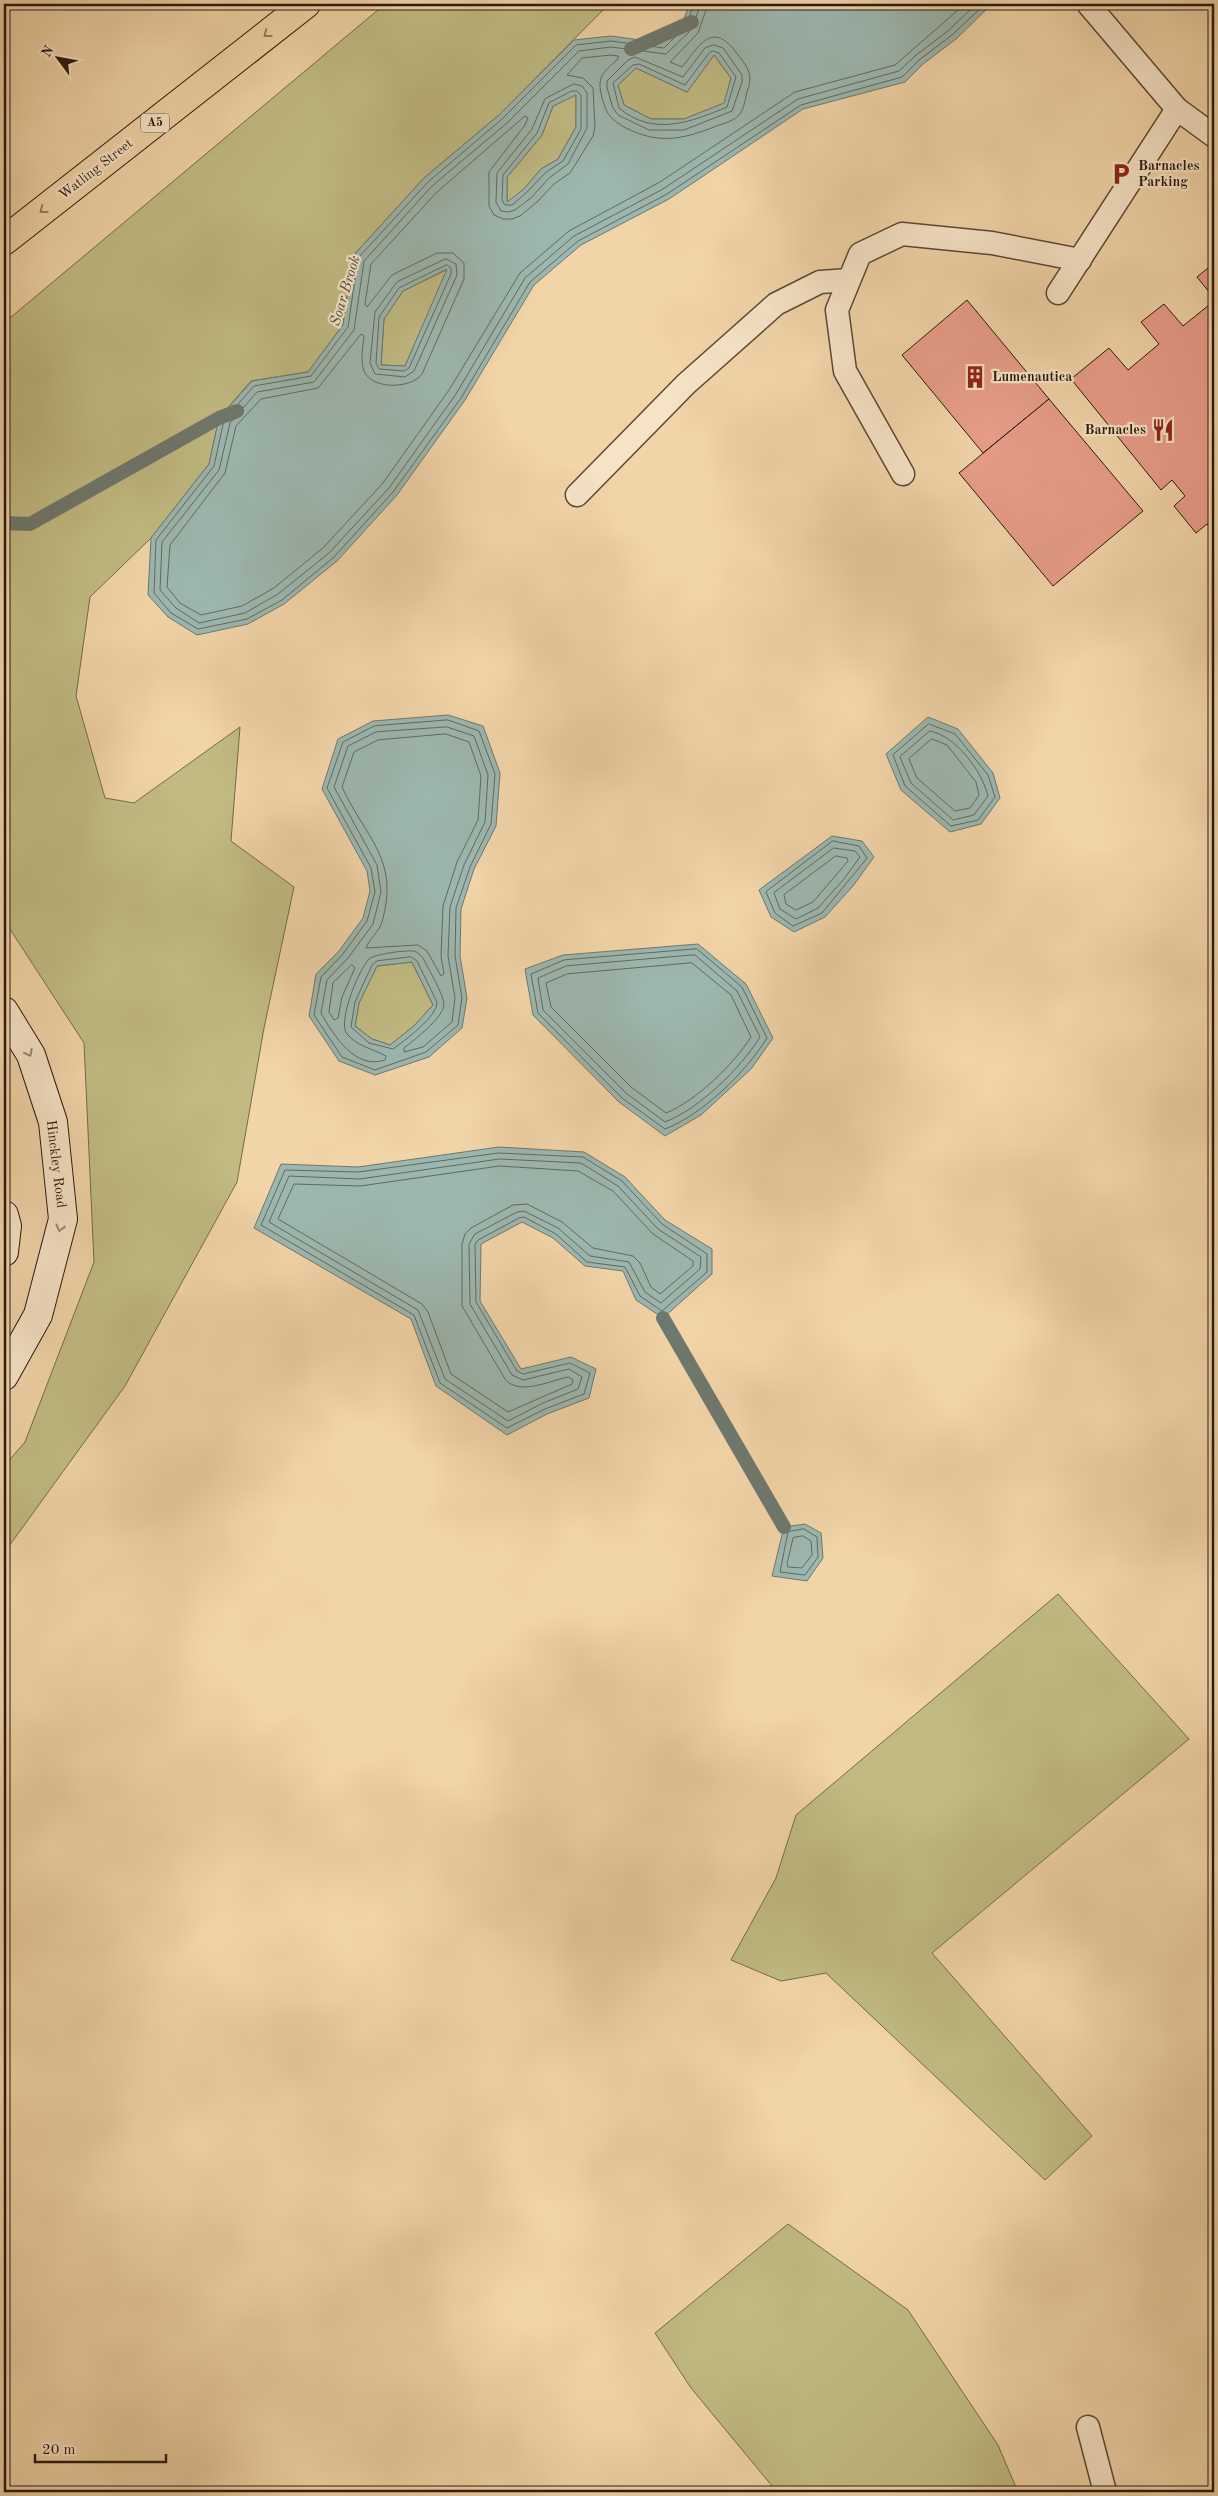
<svg xmlns="http://www.w3.org/2000/svg" width="1218" height="2496" font-family="'Old Standard TT',serif">
<style>
.green{fill:#c1bb83;stroke:#766a48}
.water{fill:#9cb7af;stroke:#6e786e;fill-rule:evenodd}
.lines{fill:none;stroke-linecap:round;stroke-linejoin:round}
.shore{stroke:#63685e;stroke-width:1}
.stream{stroke:#6e786e;stroke-width:14}
.building{fill:#e89d89;stroke:#2a190d}
.lane-casing{stroke:#5c4834;stroke-width:25}
.secondary-casing{stroke:#2a190d;stroke-width:30}
.highway-casing{stroke:#2a190d;stroke-width:30}
.lane{stroke:#f6e3c6;stroke-width:22}
.secondary{stroke:#f6e3c6;stroke-width:28}
.highway{stroke:#f1d4a8;stroke-width:28}
.oneway{stroke:#978062}
.oneway2{stroke:#9a8873}
.labels{text-anchor:middle;dominant-baseline:central;stroke-width:4.5;stroke-linejoin:round;paint-order:stroke}
.shield{fill:#f6e3c6;stroke:#675644;stroke-width:1}
.shield-label{font-size:12px;font-weight:bold;fill:#2a190d}
.poi-label{font-size:14px;font-weight:bold;fill:#2a190d;stroke:#f6e3c6;text-anchor:start}
.street-label{font-size:14px;fill:#2a190d;stroke:#f6e3c6}
.water-label{font-size:15px;font-style:italic;fill:#4c483e;stroke:#f6e3c6}
</style>
<rect width="100%" height="100%" fill="#f1d4a8"/>
<filter id="stains"><feTurbulence type="fractalNoise" baseFrequency=".004" numOctaves="4"/><feColorMatrix values="0 0 0 0 .2 0 0 0 0 .09 0 0 0 0 .02 0 0 0 .5 -.17"/></filter>
<radialGradient id="worn" r=".72"><stop offset=".6" stop-color="#630" stop-opacity="0"/><stop offset="1" stop-color="#630" stop-opacity=".3"/></radialGradient>
<!-- green -->
<g class="green">
<path d="M385,4H609L499,115L424,178L353,256L343,325L308,372L251,381L219,418L209,464L151,538L90,597L76,696L105,798L134,803L240,727L231,841L294,887L264,1028L237,1182L125,1386L4,1553V1466L25,1442L94,1262L84,1043L4,920V323Z"/>
<path d="M714,55L731,78L725,103L684,119H651L624,105L618,85L636,68L687,92Z"/>
<path d="M576,94V127L558,159L541,169L524,189L507,203V177L542,135L553,106Z"/>
<path d="M448,269L405,366L381,365L384,319L403,291Z"/>
<path d="M412,962L433,1005L414,1026L390,1045L372,1039L355,1026L359,1003L377,966Z"/>
<path d="M1058,1594L1189,1739L932,1953L1092,2136L1045,2180L826,1973L781,1981L731,1960L776,1878L796,1815Z"/>
<path d="M788,2224L908,2310L998,2445L1018,2492H777L691,2388L655,2333Z"/>
</g>
<!-- water -->
<g class="water">
<path d="M690,4H992L956,39L923,64L905,82L803,109L669,199L581,245L534,285L465,400L397,495L337,561L284,604L248,624L197,635L168,617L148,595L151,538L209,464L219,418L252,381L308,372L343,325L353,256L424,178L499,115L574,40L611,36L662,43L682,23ZM714,55L731,78L724,103L684,119H651L624,105L618,85L636,68L687,92ZM576,95V127L558,159L541,169L524,189L507,202V177L542,135L553,106ZM447,269L405,366L381,365L384,319L403,291Z"/>
<path d="M448,715L483,726L500,773L496,826L474,869L461,909L460,956L467,998L462,1028L429,1057L375,1075L339,1061L309,1016L316,974L339,951L363,918L370,891L367,871L322,789L338,739L373,721ZM412,962L433,1005L414,1026L390,1045L372,1039L355,1026L359,1003L377,966Z"/>
<path d="M928,717L958,729L993,773L1000,798L981,824L950,832L901,790L886,754Z"/>
<path d="M832,836L862,841L874,857L853,886L825,917L794,932L771,917L759,890Z"/>
<path d="M698,944L746,984L773,1038L751,1069L701,1115L665,1136L619,1102L533,1015L525,969L563,955Z"/>
<path d="M499,1147L584,1152L625,1177L665,1220L712,1249V1274L663,1318L636,1300L623,1271L585,1266L553,1238L522,1222L481,1244L480,1301L521,1369L571,1357L596,1369L589,1398L547,1414L507,1435L436,1386L411,1319L254,1228L281,1164L358,1167Z"/>
<path d="M805,1524L821,1533L823,1558L807,1581L772,1576L784,1527Z"/>
</g>
<g class="lines">
<!-- shore -->
<g class="shore">
<path d="M694,4L686,26L664,48L611,41L576,45L502,119L428,182L358,258L348,327L311,376L254,386L224,420L214,466L156,540L154,593L171,613L198,629L247,619L282,600L334,557L393,492L461,398L530,282L578,241L667,194L801,105L902,77L919,60L952,35L985,4"/>
<path d="M701,4L691,30L666,54L611,47L579,51L507,123L432,186L364,261L354,330L314,382L257,392L230,423L219,470L162,542L160,590L176,608L199,623L245,613L278,594L329,553L389,488L456,394L525,278L574,236L663,189L798,99L899,71L915,56L948,31L976,4"/>
<path d="M708,4L698,33L670,62L682,67C698,48 711,20 735,51C740,58 747,65 749,73C751,80 749,86 747,92C745,100 744,110 738,116C732,122 721,124 714,127C681,140 658,144 626,128C613,121 607,116 603,101C596,78 601,74 618,59V56L611,55L582,58L567,75L583,78L593,88L595,127L593,136L570,173L554,184L537,202L520,216L512,219H503L494,215L489,206V172L525,125L528,118L525,116L437,192L371,264L365,304L367,307L392,275L437,253H453L464,263V279L422,374C411,389 372,390 364,371C360,361 363,347 364,336L361,334L318,388L261,399L236,426L225,473L170,545L167,587L180,603L201,615L242,606L274,588L324,547L383,483L449,390L520,273L569,231L660,182L795,92L895,65L965,4"/>
<path d="M714,45L723,48L742,75V82L732,111L684,130H649L618,115L613,108L607,88V81L628,60L635,57L683,77L705,48Z"/>
<path d="M713,51L719,53L736,77L727,107C691,122 653,137 619,108L613,83L633,65L639,64L685,85L709,53Z"/>
<path d="M574,84L582,86L587,93V128L568,164L549,178L532,197L515,210L508,212L501,211L496,202L497,173L532,129L545,99Z"/>
<path d="M572,91H577L581,95V129L563,161L545,173L527,192L512,205H505L502,200L503,175L537,133L549,103Z"/>
<path d="M446,259L456,264L457,275L414,371L405,377L375,374L370,363L375,312L397,282Z"/>
<path d="M447,265L451,268V274L409,368L404,371L379,369L376,363L379,317L399,288Z"/>
<path d="M448,720L479,731L495,774L491,824L470,867L456,908L455,956L462,998L458,1025L426,1052L375,1070L342,1057L314,1015L321,977L343,954L367,921L375,892L371,868L327,788L343,742L374,726Z"/>
<path d="M929,724L955,734L988,775L995,797L978,820L951,826L905,786L893,755Z"/>
<path d="M447,727L474,736L488,775L485,822L464,865L450,907L448,956L455,998L452,1022L423,1047L404,1052V1048C414,1040 443,1018 444,1005C444,995 428,968 423,958C420,955 418,952 414,951C406,950 374,954 369,959C359,969 337,1022 347,1034C357,1046 373,1049 386,1056L385,1060C355,1070 334,1036 321,1013L327,980L348,958L373,924L381,892L377,865L334,787L348,746L376,732Z"/>
<path d="M930,731C956,736 982,771 988,796L974,815L953,820L911,783L900,757Z"/>
<path d="M446,734L469,742L481,776L478,820L457,862L443,906L441,956L444,974L441,976L427,951L418,945L366,948C369,939 379,932 382,922C400,859 366,839 342,787L354,752L378,740Z"/>
<path d="M932,739L947,745L976,782L979,795L970,808L955,811L917,778L909,759Z"/>
<path d="M833,841L859,846L867,858L822,913L793,926L775,913L766,892Z"/>
<path d="M834,848L855,851L860,857L844,879L818,908L796,919L780,909L774,893Z"/>
<path d="M836,856L847,858L848,861L813,902L796,910L786,904L784,895Z"/>
<path d="M697,949L742,987L767,1038C746,1072 702,1115 665,1129L622,1098L538,1013L531,974L564,960Z"/>
<path d="M695,955L737,991L760,1037C741,1068 699,1109 665,1122L626,1093L543,1010L538,978L566,966Z"/>
<path d="M411,957L417,961L437,1002C438,1016 404,1041 393,1049L369,1043L351,1027L355,1002L372,965L377,961Z"/>
<path d="M692,963L731,995L751,1037C734,1064 696,1101 666,1113L631,1087L551,1007L546,983L567,974Z"/>
<path d="M352,965L355,968L342,997L338,1018L334,1020L329,1012L333,983Z"/>
<path d="M499,1153L583,1157L622,1181L662,1224L707,1254V1272L662,1311L640,1296L625,1267L587,1262L556,1234L524,1217L519,1218L478,1240L475,1244L476,1302L517,1371L523,1374L570,1363L590,1373L584,1394L545,1409L507,1428L440,1383L414,1315L261,1225L285,1170L358,1172Z"/>
<path d="M500,1159L581,1163L618,1186L658,1229L701,1257L700,1269L661,1303L645,1292L629,1262L590,1256L558,1228L524,1211L517,1212L475,1234L469,1244L470,1304L512,1375L523,1380L569,1369L582,1377L578,1389L543,1403L508,1421L445,1379L418,1310L269,1222L289,1176L359,1179Z"/>
<path d="M500,1166L578,1171L613,1191L653,1234L693,1261V1266L660,1294L651,1287L640,1263L633,1256L593,1248L562,1222L527,1204L513,1205L471,1228L465,1234L462,1244V1306L505,1379C519,1396 549,1381 568,1377L573,1380L572,1384L508,1412L451,1374L428,1312L422,1304L278,1219L294,1184L360,1186Z"/>
<path d="M804,1529L817,1537L818,1557L805,1575L780,1572L788,1532Z"/>
<path d="M803,1536L811,1541L812,1555L802,1568L788,1567L787,1564L793,1538Z"/>
</g>
<!-- stream -->
<g class="stream">
<path d="M631,49L692,22"/>
<path d="M4,523L30,524L219,418L237,411"/>
<path d="M663,1318L784,1527"/>
</g>
</g>
<!-- building -->
<g class="building">
<path d="M1214,263V298L1197,277Z"/>
<path d="M967,300L1049,399L983,453L902,355Z"/>
<path d="M1214,301V532L1207,524L1196,533L1174,506L1185,496L1172,480L1161,490L1071,379L1109,348L1128,370L1159,344L1141,322L1164,304L1183,326Z"/>
<path d="M1049,399L1143,511L1053,586L959,473Z"/>
</g>
<g class="lines">
<defs>
<g id="lane">
<path d="M1088,4L1177,109L1214,136"/>
<path d="M1058,293L1177,109"/>
<path d="M903,474L845,371L837,310L860,254L902,234L992,243L1080,260"/>
<path d="M577,495L686,384L776,304L820,282L849,280"/>
<path d="M1088,2427L1105,2492"/>
</g>
<g id="secondary">
<path d="M4,1011L31,1055L53,1122L63,1219L38,1315L4,1376"/>
<path d="M4,1215L7,1226L4,1252"/>
</g>
<path id="highway" d="M4,241L306,4"/>
</defs>
<!-- lane casing -->
<use href="#lane" class="lane-casing"/>
<!-- secondary casing -->
<use href="#secondary" class="secondary-casing"/>
<!-- highway casing -->
<use href="#highway" class="highway-casing"/>
<!-- lane -->
<use href="#lane" class="lane"/>
<!-- secondary -->
<use href="#secondary" class="secondary"/>
<!-- highway -->
<use href="#highway" class="highway"/>
</g>
<!-- one-way arrows -->
<defs><path id="oneway-chevron" d="M-2-3.5L2.5 0L-2 3.5" fill="none" stroke-width="1.6" stroke-linecap="round" stroke-linejoin="round" transform="scale(1.25)"/></defs>
<g class="oneway">
<use href="#oneway-chevron" transform="translate(267 34) rotate(142)"/>
<use href="#oneway-chevron" transform="translate(43 210) rotate(142)"/>
</g>
<g class="oneway2">
<use href="#oneway-chevron" transform="translate(29 1053) rotate(63)"/>
<use href="#oneway-chevron" transform="translate(60 1228) rotate(104)"/>
</g>
<!-- icons -->
<defs>
<symbol id="parking-bare" viewBox="-9 -9 18 18"><path d="M-3.5-5.5H1a3.5 3.5 0 0 1 0 7H-1V5.5H-3.5ZM-1-3.4V-.6H.8a1.4 1.4 0 0 0 0-2.8Z" fill="#8f2418" stroke="#f6e3c6" stroke-width="2.5" paint-order="stroke"/></symbol>
<symbol id="building-bare" viewBox="-9 -9 18 18"><path d="M-4-6H4V6H1V3H-1V6H-4ZM-2.5-4.3h1.7v1.8h-1.7ZM.8-4.3h1.7v1.8H.8ZM-2.5-1h1.7V.8h-1.7ZM.8-1h1.7V.8H.8Z" fill="#8f2418" stroke="#f6e3c6" stroke-width="2.5" paint-order="stroke"/></symbol>
<symbol id="restaurant-bare" viewBox="-9 -9 18 18"><path d="M-5-6h1v4h1v-4h1v4h1v-4h1v5L-1.5 .5V6h-2V.5L-5-1ZM5-6V6H3V1.5H1.5Q1.5-4 5-6Z" fill="#8f2418" stroke="#f6e3c6" stroke-width="2.5" paint-order="stroke"/></symbol>
</defs>
<g fill-rule="evenodd">
<use href="#parking-bare" x="1105" y="158" width="32" height="32"/>
<use href="#building-bare" x="959" y="361" width="32" height="32"/>
<use href="#restaurant-bare" x="1147" y="414" width="32" height="32"/>
</g>
<g class="labels">
<!-- shield labels -->
<rect class="shield" x="141" y="113.5" width="28" height="19" rx="4"/>
<g class="shield-label">
<text x="155" y="123">A5</text>
</g>
<!-- poi labels -->
<g class="poi-label">
<text x="1138" y="166">Barnacles<tspan x="1138" dy="16">Parking</tspan></text>
<text x="992" y="377">Lumenautica</text>
<text x="1146" y="430" text-anchor="end">Barnacles</text>
</g>
<!-- street labels -->
<g class="street-label">
<text transform="translate(96 169) rotate(-38)">Watling Street</text>
<text transform="translate(56 1164) rotate(83)">Hinckley Road</text>
</g>
<!-- water labels -->
<g class="water-label">
<text transform="translate(346 291) rotate(-73)">Soar Brook</text>
</g>
</g>
<!-- margin -->
<rect width="1218" height="2496" fill="none" stroke="#f1d4a8" stroke-width="20"/>
<rect x="5" y="5" width="1208" height="2486" fill="none" stroke="#2a190d" stroke-width="2.5"/>
<rect x="10" y="10" width="1198" height="2476" fill="none" stroke="#2a190d"/>
<!-- north arrow -->
<g transform="translate(58 58) rotate(302)" stroke="#f6e3c6" stroke-width="4" paint-order="stroke">
<path d="M0-4L9 19L0 12L-9 19Z" fill="#2a190d"/>
<text y="-8" font-size="14" font-weight="bold" text-anchor="middle" fill="#2a190d">N</text>
</g>
<!-- scale -->
<path d="M35 2454v8h131v-8" fill="none" stroke="#2a190d" stroke-width="2.5"/>
<text x="42" y="2454" font-size="15" fill="#2a190d" stroke="#f6e3c6" stroke-width="4" paint-order="stroke">20 m</text>
<rect width="100%" height="100%" filter="url(#stains)"/>
<rect width="100%" height="100%" fill="url(#worn)"/>
</svg>
